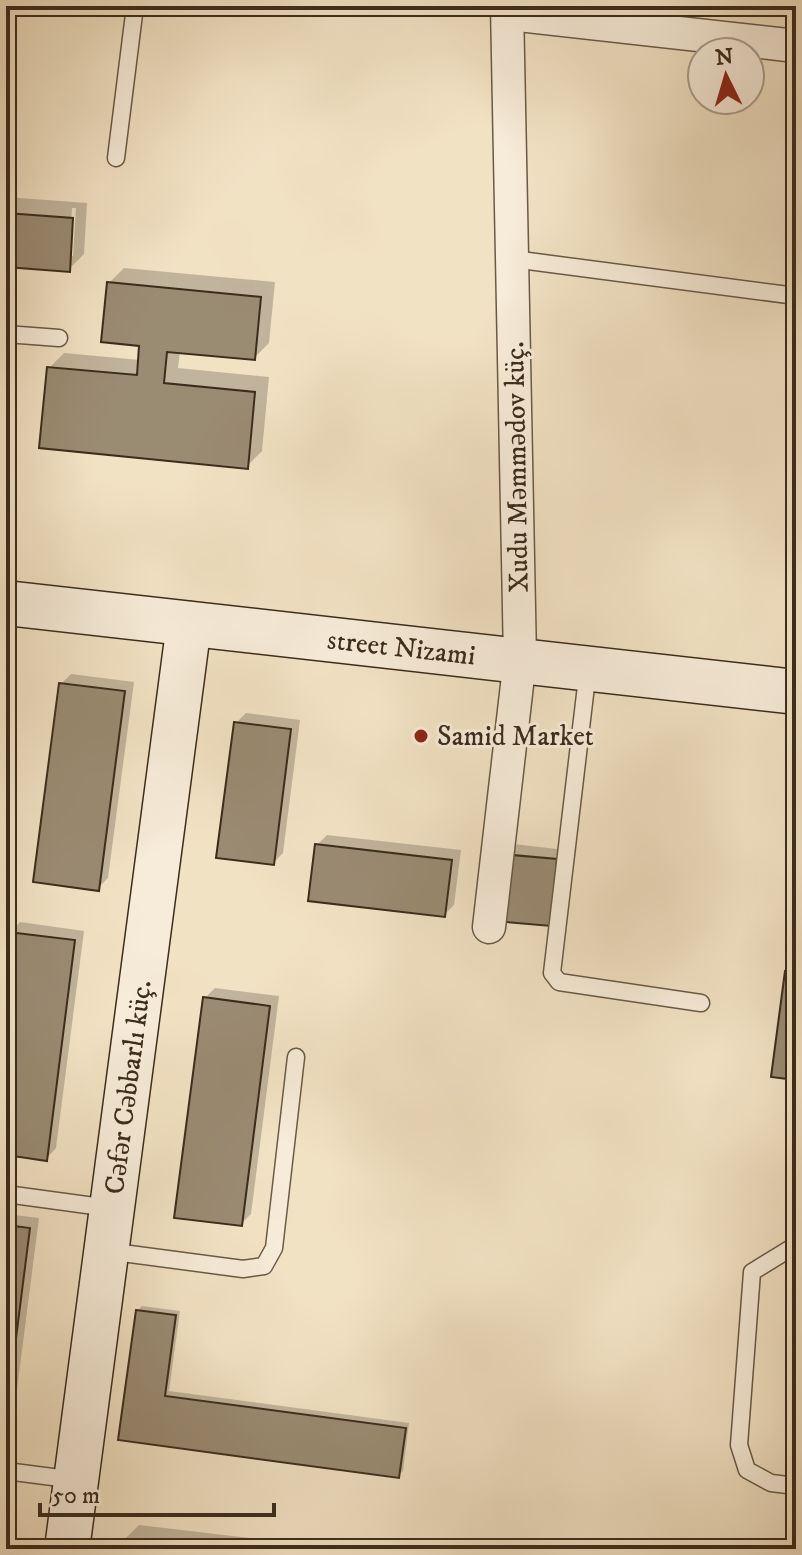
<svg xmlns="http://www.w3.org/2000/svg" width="802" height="1555" font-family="'IM FELL DW Pica',serif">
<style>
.shadow{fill:#0003;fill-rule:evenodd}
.building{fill:#9a8b73;stroke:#3b2c1c;stroke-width:2}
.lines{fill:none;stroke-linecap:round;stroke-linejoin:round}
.lane-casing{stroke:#695a46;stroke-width:19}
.street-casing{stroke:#695a46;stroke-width:35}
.secondary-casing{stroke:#3b2c1c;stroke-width:47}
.lane{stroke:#f7ecd9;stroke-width:16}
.street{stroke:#f7ecd9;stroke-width:32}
.secondary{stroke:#f7ecd9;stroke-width:44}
.poi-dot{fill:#8f2418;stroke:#f7ecd9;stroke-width:3}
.labels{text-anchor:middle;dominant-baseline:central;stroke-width:6;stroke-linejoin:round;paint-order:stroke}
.street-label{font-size:28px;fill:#3b2c1c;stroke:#f7ecd9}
.poi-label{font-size:28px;fill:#3b2c1c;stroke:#f7ecd9;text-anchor:start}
</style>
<rect width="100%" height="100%" fill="#f2e2c4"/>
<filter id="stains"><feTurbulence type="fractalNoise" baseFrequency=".0025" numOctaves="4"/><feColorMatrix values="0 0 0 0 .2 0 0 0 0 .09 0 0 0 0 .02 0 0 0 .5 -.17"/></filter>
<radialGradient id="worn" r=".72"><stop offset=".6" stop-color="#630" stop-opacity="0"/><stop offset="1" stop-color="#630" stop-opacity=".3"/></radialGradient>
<!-- shadow -->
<g class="shadow">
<path d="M6,197L87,203L84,254L69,269L6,265ZM72,208H76L73,256H69Z"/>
<path d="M124,268L275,282L269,343L254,358L180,351L178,368L269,377L262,451L247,466L49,368L64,353L140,360L141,344L109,283Z"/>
<path d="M71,674L134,682L108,878L98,888L61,684Z"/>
<path d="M246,713L300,720L283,853L273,863L236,723Z"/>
<path d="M327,835L461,850L454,905L444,915L317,845Z"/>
<path d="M513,844L566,850L561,914L503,855Z"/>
<path d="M20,922L84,931L56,1148L46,1159L6,1153V962L10,933Z"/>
<path d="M215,988L279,996L251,1214L241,1224L205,998Z"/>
<path d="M6,1214L39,1218L11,1436L6,1441Z"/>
<path d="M142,1306L180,1311L169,1391L409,1423L403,1471L398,1475L120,1439L137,1311Z"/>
<path d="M139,1525L343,1549H115Z"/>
</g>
<!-- building -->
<g class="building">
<path d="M6,213L73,218L70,272L6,267Z"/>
<path d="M107,282L261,297L255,360L167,352L164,383L255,392L248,469L39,448L47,367L137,375L139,346L101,342Z"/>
<path d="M59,683L125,691L99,891L33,882Z"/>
<path d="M234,722L291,729L274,865L216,858Z"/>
<path d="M315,844L452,860L445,917L308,901Z"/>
<path d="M501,854L557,859L551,926L495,921Z"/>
<path d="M8,932L75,940L47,1161L6,1155V946Z"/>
<path d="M785,971L796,973V1080L771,1077Z"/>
<path d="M203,997L270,1006L242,1226L174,1218Z"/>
<path d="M6,1225L30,1228L6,1417Z"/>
<path d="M136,1310L176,1315L165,1396L406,1428L399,1478L118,1440Z"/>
</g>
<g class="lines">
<defs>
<g id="lane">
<path d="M116,158L135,6"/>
<path d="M513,259L796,296"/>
<path d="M6,334L59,338"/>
<path d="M588,669L552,973L559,982L701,1003"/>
<path d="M6,1194L109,1208"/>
<path d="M796,1245L752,1272L739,1445L747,1470L771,1483L796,1486"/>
<path d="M107,1251L243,1269L264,1266L274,1248L296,1057"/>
<path d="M6,1471L76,1480"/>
</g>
<g id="street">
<path d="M508,14L796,46"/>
<path d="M489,927L520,659L507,6"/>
</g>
<g id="secondary">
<path id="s1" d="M6,603C269,634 533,661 796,692"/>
<path id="s2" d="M67,1549L189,624"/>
</g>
</defs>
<!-- lane casing -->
<use href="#lane" class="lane-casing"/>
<!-- street casing -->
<use href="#street" class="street-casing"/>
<!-- secondary casing -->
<use href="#secondary" class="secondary-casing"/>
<!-- lane -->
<use href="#lane" class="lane"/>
<!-- street -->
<use href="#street" class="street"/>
<!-- secondary -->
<use href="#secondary" class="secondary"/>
</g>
<!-- markers -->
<circle class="poi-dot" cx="421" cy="736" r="8"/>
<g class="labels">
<!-- street labels -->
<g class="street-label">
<text transform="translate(517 467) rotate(-91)">Xudu Məmmədov küç.</text>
<text stroke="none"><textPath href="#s1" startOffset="398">street Nizami</textPath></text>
<text stroke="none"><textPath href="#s2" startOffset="466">Cəfər Cəbbarlı küç.</textPath></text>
</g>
<!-- poi labels -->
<g class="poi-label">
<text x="437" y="736">Samid Market</text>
</g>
</g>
<!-- margin -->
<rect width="802" height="1555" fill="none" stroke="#f2e2c4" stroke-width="32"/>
<rect x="8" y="8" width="786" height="1539" fill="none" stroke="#3b2c1c" stroke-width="4"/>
<rect x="16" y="16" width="770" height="1523" fill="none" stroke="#3b2c1c" stroke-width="2"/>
<!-- north arrow -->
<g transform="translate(726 76) rotate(355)"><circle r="38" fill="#f7ecd9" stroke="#ac9f8d" stroke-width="2"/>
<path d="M0-6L14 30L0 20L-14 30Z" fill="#8f2418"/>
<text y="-12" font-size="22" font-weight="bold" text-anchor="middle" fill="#3b2c1c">N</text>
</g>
<!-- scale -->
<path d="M40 1503v12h234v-12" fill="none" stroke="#3b2c1c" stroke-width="4"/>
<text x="52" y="1503" font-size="24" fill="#3b2c1c" stroke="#f7ecd9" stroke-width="6" paint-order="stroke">50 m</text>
<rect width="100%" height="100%" filter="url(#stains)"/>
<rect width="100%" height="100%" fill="url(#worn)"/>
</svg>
